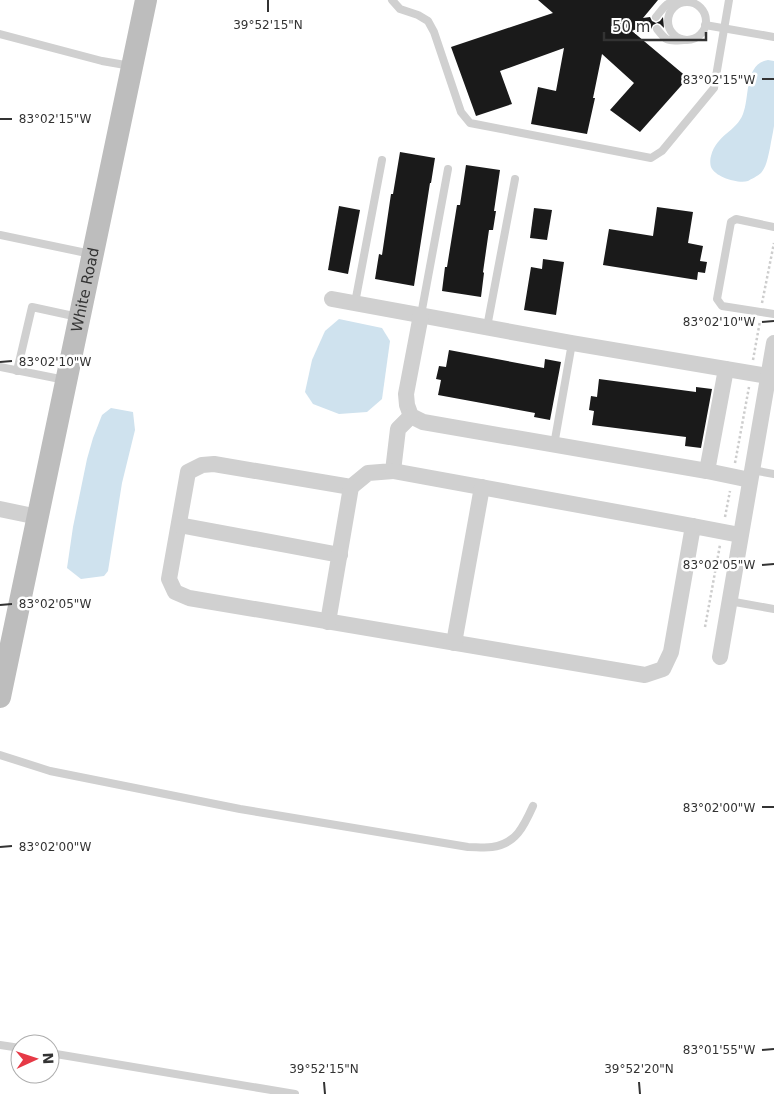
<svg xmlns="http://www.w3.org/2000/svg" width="774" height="1094" font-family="'DejaVu Sans',sans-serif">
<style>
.water{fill:#cfe2ee}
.building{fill:#1a1a1a}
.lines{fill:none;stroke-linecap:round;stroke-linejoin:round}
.path{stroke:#cdcdcd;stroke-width:2.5;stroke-dasharray:2.5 2.5;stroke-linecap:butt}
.lane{stroke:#d0d0d0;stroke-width:8}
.street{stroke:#d0d0d0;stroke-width:16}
.secondary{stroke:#bdbdbd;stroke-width:22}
.ticks{fill:none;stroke:#333;stroke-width:2}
.labels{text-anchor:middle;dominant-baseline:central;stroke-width:5;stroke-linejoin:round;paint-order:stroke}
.street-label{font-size:15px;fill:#333;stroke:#fff}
.ticks-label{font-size:12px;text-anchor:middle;fill:#333;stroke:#fff;stroke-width:5;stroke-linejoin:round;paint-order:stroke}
</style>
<rect width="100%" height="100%" fill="#fff"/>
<!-- water -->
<g class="water">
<path d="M768,60L774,61C774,82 774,104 774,126C773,133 771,141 770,148C768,156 767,166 761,173C758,176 751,179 748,181C738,184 715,177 711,167C710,164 710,159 711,156C717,134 736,132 743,114C750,97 744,64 768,60Z"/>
<path d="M339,319L382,328L390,341L382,399L367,412L339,414L313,404L305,392L312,360L325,331Z"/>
<path d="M111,408L133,412L135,430L122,483L108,571L104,576L81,579L67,568L73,527L87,459L93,438L102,415Z"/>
</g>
<!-- building -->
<g class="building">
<path d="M538,0H658L643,18L650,17L652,21L656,23L660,21L663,17L664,28L660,24L657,23L653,25L651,29L632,30L634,31H632L688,78L640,132L610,110L634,83L602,54L593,98H595L587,134L531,124L538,87L556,91L564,48L500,71L512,104L476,116L451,47L553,13Z"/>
<path d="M400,152L435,158L431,183H430L414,286L375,279L379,254L382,255L391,194H393Z"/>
<path d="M466,165L500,170L494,211H496L493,230H489L483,272L484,273L481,297L442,291L445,267H447L457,205H460Z"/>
<path d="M339,206L360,210L348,274L328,270Z"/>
<path d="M657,207L693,212L688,243L703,246L700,261L707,262L705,273L698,272L697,280L603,265L609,229L653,236Z"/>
<path d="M534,208L552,210L547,240L530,238Z"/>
<path d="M543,259L564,262L556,315L524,310L531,267L542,269Z"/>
<path d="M449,350L544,368L545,359L561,362L550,420L534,417L535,413L438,395L441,380L436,379L439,366L446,367Z"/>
<path d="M599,379L696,392V387L712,389L701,448L685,446L686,437L592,425L594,411L589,410L591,396L597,397Z"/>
</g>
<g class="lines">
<!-- path -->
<g class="path">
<path d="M762,303L774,243"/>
<path d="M753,360L760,321"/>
<path d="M735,463L749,387"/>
<path d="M725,517L730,491"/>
<path d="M705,627L720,545"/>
</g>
<!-- lane -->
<g class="lane">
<path d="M392,0L400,9L418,15L428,21L434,32L461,112L470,123L651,158L662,151L714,88L729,0"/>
<circle cx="687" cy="21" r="19"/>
<path d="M656,17C666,5 666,1 683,2"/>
<path d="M705,25L774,37"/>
<path d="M657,29C667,42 667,41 684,40"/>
<path d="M0,34L102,61L131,66"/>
<path d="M774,227L736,219L731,222L717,299L722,306L774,314"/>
<path d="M0,235L91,254"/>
<path d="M355,303L382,160"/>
<path d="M421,315L448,169"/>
<path d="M487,327L515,179"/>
<path d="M0,367L65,380"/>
<path d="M17,371L32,307L78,317"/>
<path d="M554,445L572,343"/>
<path d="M752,470L774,474"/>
<path d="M729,601L774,609"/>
<path d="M0,755L50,771L240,809L468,847C476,847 485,848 492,847C516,844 524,826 533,806"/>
<path d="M0,1045L20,1048"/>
<path d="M50,1053L295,1094"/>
</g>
<!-- street -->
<g class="street">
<path d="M332,299L572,343L774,377"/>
<path d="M421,315L406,394L407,405L411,416L423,422L707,471L750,480"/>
<path d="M411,416L398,429L393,471L368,473L351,487L214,464L202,465L188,472L169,579L175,592L189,598L645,675L663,669L671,652L693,526L740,535"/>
<path d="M393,471L693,526"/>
<path d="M707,471L726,369"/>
<path d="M0,509L38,517"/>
<path d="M179,525L340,555"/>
<path d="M328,622L351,487"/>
<path d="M454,643L482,487"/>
<path d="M720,657L774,343"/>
</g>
<!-- secondary -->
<path class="secondary" id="s1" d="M0,697L146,0"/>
</g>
<!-- ticks -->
<path class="ticks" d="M268,0V12M762,79H774M0,119H12M762,322L774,321M0,362L12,361M762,565L774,564M0,605L12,604M762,807H774M0,847L12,846M762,1050L774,1049M324,1082L325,1094M639,1082L640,1094"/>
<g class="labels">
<!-- street labels -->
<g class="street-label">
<text stroke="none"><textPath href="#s1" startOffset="416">White Road</textPath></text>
</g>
</g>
<g class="ticks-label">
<text x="268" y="29">39°52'15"N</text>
<text x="719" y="84">83°02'15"W</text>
<text x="55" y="123">83°02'15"W</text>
<text x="719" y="326">83°02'10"W</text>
<text x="55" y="366">83°02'10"W</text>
<text x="719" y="569">83°02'05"W</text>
<text x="55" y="608">83°02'05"W</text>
<text x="719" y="812">83°02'00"W</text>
<text x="55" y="851">83°02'00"W</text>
<text x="719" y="1054">83°01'55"W</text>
<text x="324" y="1073">39°52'15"N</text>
<text x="639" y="1073">39°52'20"N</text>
</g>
<!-- north arrow -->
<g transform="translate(35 1059) rotate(87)"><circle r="24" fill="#ffffff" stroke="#adadad"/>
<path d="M0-4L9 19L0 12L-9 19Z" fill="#e63946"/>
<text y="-8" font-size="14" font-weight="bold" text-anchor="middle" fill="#333333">N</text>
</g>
<!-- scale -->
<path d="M604 32v8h102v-8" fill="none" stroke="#333333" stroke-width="2.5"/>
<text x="612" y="32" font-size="15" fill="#333333" stroke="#ffffff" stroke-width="4" paint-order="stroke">50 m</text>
</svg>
